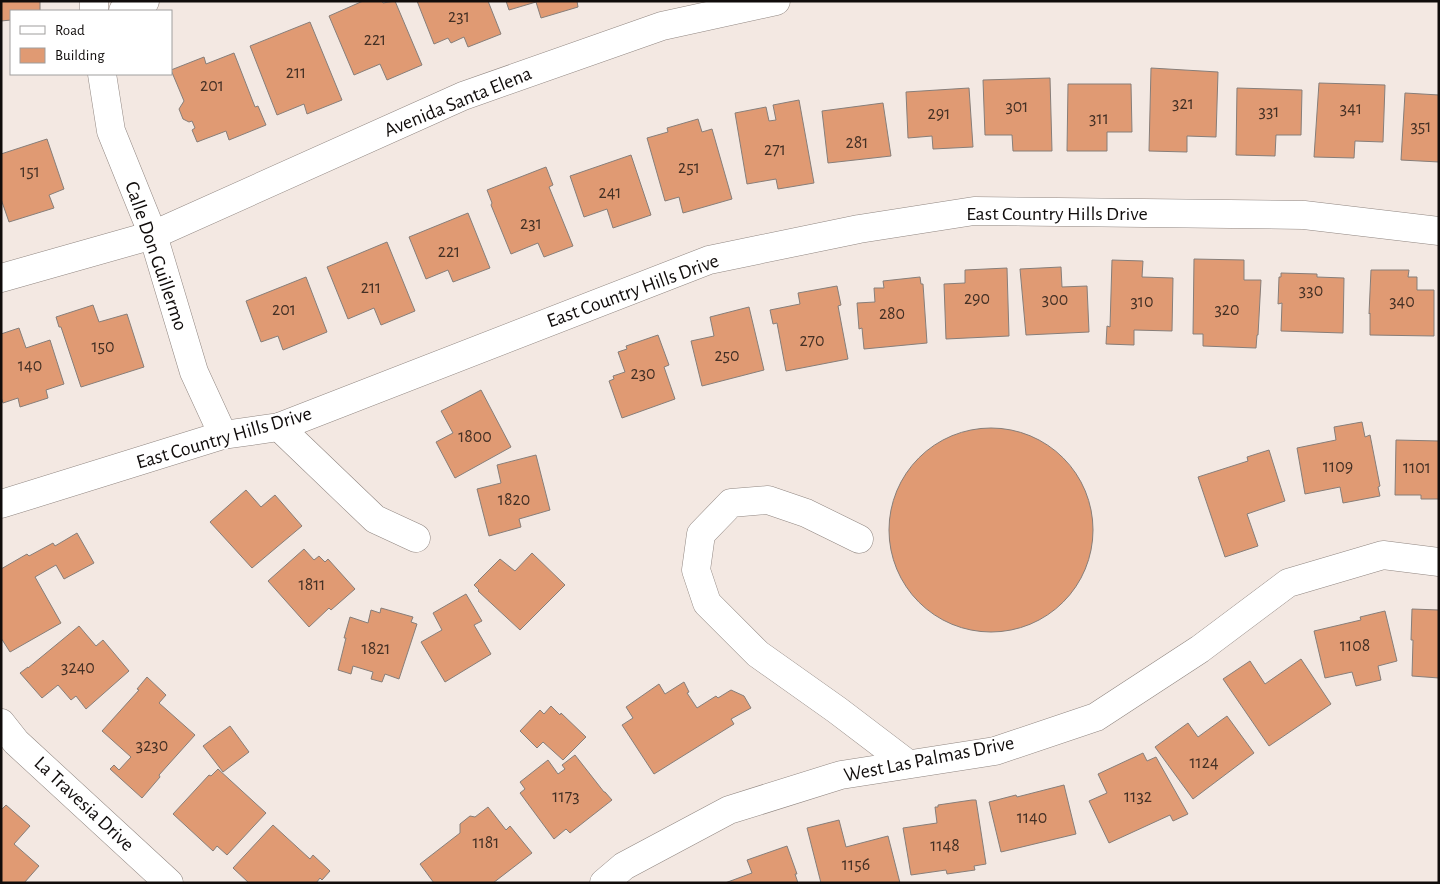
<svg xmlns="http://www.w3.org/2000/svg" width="1440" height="884" font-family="'Alegreya Sans',sans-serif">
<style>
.building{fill:#e09a73;stroke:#877e79}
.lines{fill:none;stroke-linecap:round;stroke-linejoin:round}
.minor-casing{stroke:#908681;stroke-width:29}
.minor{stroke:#fff;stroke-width:28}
.labels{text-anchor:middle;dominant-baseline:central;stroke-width:4;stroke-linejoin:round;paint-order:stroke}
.number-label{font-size:18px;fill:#443025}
.street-label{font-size:20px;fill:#100c0b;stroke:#fff}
</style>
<rect width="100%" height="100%" fill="#f3e8e2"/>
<!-- building -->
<g class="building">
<path d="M1,1H40V11H11V20L1,21Z"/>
<path d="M363,1H382L383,3L395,1L422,65L387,80L380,64L354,75L329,16Z"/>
<path d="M417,1H488L501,34L468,47L464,37L451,43L448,38L434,44Z"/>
<path d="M506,1H577L578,7L541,18L536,2L509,10Z"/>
<path d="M310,22L342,100L307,114L304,104L277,115L250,46Z"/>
<path d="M234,53L255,107L258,106L266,125L229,140L226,131L197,142L192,130L195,128L192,121L189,122L183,119L179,109L184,101L171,70L204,57L206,64Z"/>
<path d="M1151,68L1218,72L1216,137L1187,136V152L1149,151Z"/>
<path d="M1050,78L1052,151H1013L1012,135H985L983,80Z"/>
<path d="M1319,83L1385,85L1383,142L1355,141L1354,158L1314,157Z"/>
<path d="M1068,84H1131L1132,132H1107V151H1067Z"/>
<path d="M969,88L973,147L933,149L932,136L908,138L906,92Z"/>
<path d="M1237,88L1302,90L1301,135H1276L1275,156L1236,155Z"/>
<path d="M1405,93L1439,95V162L1401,160Z"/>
<path d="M799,100L814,183L778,189L776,179L747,184L735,113L766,107L769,121L776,120L773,105Z"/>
<path d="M883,103L891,156L828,163L822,111Z"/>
<path d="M698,119L702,132L712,129L732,199L683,213L679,197L665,201L647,138L668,132L667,128Z"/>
<path d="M47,139L64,189L49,195L54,208L9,222L1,199V154Z"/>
<path d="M631,155L651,215L613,228L607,209L584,217L570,176Z"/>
<path d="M546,167L553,185L549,187L573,246L544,257L538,243L511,254L491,205L492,203L487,190Z"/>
<path d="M468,213L490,268L453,282L448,270L426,279L409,237Z"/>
<path d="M387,242L415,311L381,325L374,308L348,319L327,267Z"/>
<path d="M1194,259L1244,260V280H1261L1258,335H1257L1256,348L1203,346V334H1193Z"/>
<path d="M1112,260L1143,261L1142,277L1173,278L1172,331L1134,330V345L1106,344L1107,326L1110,327Z"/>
<path d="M1061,267L1062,287L1087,286L1089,332L1026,335L1020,269Z"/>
<path d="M1007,268L1009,336L946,339L944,284L965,283V270Z"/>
<path d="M1371,270H1409L1408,277H1417V290H1434V336L1370,335V313L1369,314Z"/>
<path d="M1281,273L1317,274V277L1344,278L1343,333L1281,331L1282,303L1278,304L1279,277H1281Z"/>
<path d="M306,277L327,332L283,350L278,336L261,342L246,301Z"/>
<path d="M920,277L921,284H923L927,343L864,349L862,328L859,329L857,303L875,302L874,288H884L883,281Z"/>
<path d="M837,286L841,305L838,306L848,359L786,371L777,323L773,324L770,310L800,304L798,293Z"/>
<path d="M93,305L99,322L127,314L144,367L81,387L61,327H59L56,317Z"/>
<path d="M749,307L764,370L702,386L691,341L714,336L710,317Z"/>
<path d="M19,328L26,348L50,340L64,384L46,390L48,398L20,407L18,398L3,403L1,397V334Z"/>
<path d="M658,335L669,365L664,367L675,399L622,418L609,381L614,379L613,376L625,372L618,352L627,349L626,346Z"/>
<path d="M481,390L511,447L455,478L436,442L453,433L441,411Z"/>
<path d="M1362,422L1365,437L1370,435L1380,486L1378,487L1380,496L1343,503L1340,487L1305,494L1297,448L1336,440L1334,427Z"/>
<circle cx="991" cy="530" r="102"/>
<path d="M1396,440L1439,441V499H1421V495H1395Z"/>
<path d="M1269,450L1285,501L1247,514L1258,546L1225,557L1198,477L1248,461L1247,457Z"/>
<path d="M536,455L550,510L519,519L521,527L489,536L477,489L501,483L497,465Z"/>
<path d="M246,490L261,507L275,495L302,526L252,568L210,522Z"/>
<path d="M77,533L94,563L64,579L56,565L35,577L61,623L10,652L1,638V569L27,554L29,556L53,543L55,546Z"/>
<path d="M304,549L314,560L319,556L325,562L328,559L355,589L331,610L329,608L309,627L268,581Z"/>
<path d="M532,553L565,585L520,630L478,591L479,590L474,585L500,559L515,571Z"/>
<path d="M466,594L482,621L474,625L491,654L445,682L421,642L442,630L433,613Z"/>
<path d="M381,608L413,617L411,622L417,624L399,679L385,674L382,682L371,679L373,672L353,666L351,674L338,670L346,638H344L350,617L368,623L371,610L380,613Z"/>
<path d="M1412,609L1439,610V678L1412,676L1413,640H1411Z"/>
<path d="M1385,611L1397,661L1378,666L1381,680L1356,686L1352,672L1325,678L1314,631L1361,620L1360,617Z"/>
<path d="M79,626L96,646L103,640L129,671L86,709L76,696L71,700L58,685L42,698L20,673L28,667V668Z"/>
<path d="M1301,659L1331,704L1269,746L1223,679L1250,661L1265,684Z"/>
<path d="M147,677L166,695L159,703L195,735L159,775L160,777L142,798L110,769L114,765L119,770L131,757L102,731L139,690L137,689Z"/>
<path d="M684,682L689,692L687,693L697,708L716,696L718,698L731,690L744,696L751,708L731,719L734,724L654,774L622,725L633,718L626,707L659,684L665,694Z"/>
<path d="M551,706L560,715L561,713L586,737L563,760L543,742L537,748L520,731L540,710L544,714Z"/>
<path d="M1227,716L1254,753L1193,799L1155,747L1188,723L1198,737Z"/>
<path d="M230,726L249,752L223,772L203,746Z"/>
<path d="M1143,753L1147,761L1156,757L1188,814L1173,821L1170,815L1109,843L1089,801L1107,793L1098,774Z"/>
<path d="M575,755L604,792H605L612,800L570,833L566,829L554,839L520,793L525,789L520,782L548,760L558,774L565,769L562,765Z"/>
<path d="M218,769L266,813L227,855L217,846L213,851L173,814L209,775L211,776Z"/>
<path d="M1064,785L1076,834L1001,852L989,802L1016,795L1017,797Z"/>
<path d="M972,800H976L986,864L974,866L975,870L947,874L946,870L911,875L903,828L937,823L935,807H938V805Z"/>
<path d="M6,805L30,826L14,844L39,866L24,883H1V810Z"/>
<path d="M488,807L506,830L510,826L532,853L493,883H434L420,864L460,833V824L470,816L475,817Z"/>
<path d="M839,820L846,847L888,836L900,883H821L807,828Z"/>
<path d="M273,825L310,859L313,855L330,871L322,880L320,878L316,883H249L233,868Z"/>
<path d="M787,846L797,874H795L798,883H725L752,873L747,860Z"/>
</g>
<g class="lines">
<defs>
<g id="minor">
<path d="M94,1V11"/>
<path d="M123,11L145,1"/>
<path d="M102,74L111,131L153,235L194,372L223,435"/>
<path d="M1,278L153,235L463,96L662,26L776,1"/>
<path d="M279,427L375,519L416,538"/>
<path d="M1,504L223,435L279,427L709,260L859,229L974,211L1304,215L1439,231"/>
<path d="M859,539L806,513L768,500L731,503L701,534L696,570L707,603L758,654L837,710L908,764"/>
<path d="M1,723L16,742L169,883"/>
<path d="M604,883L624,866L729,810L841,775L995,751L1096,717L1200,649L1288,583L1383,555L1439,562"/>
</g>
</defs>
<!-- minor casing -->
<use href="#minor" class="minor-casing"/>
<!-- minor -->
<use href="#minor" class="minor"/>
</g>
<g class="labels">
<!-- number labels -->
<g class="number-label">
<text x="459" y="17">231</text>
<text x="375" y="40">221</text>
<text x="296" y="73">211</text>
<text x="212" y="86">201</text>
<text x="1183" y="104">321</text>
<text x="1017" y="107">301</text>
<text x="1351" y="109">341</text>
<text x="1269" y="112">331</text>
<text x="939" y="114">291</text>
<text x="1099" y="119">311</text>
<text x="1421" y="127">351</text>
<text x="857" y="143">281</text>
<text x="775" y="150">271</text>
<text x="689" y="168">251</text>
<text x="30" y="172">151</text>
<text x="610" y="193">241</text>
<text x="531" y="224">231</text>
<text x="449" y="252">221</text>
<text x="371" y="288">211</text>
<text x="1311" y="291">330</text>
<text x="977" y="299">290</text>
<text x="1055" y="300">300</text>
<text x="1142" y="302">310</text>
<text x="1402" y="302">340</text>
<text x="284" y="310">201</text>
<text x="1227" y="310">320</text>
<text x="892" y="314">280</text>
<text x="812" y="341">270</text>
<text x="103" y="347">150</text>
<text x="727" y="356">250</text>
<text x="30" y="366">140</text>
<text x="643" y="374">230</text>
<text x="475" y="437">1800</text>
<text x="1338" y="467">1109</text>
<text x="1417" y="468">1101</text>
<text x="514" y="500">1820</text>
<text x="312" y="585">1811</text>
<text x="1355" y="646">1108</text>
<text x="376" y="649">1821</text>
<text x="78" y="668">3240</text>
<text x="152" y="746">3230</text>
<text x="1204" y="763">1124</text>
<text x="566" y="797">1173</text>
<text x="1138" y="797">1132</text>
<text x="1032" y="818">1140</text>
<text x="486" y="843">1181</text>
<text x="945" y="846">1148</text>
<text x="856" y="865">1156</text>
</g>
<!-- street labels -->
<g class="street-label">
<text transform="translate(458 102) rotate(-22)">Avenida Santa Elena</text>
<text x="1057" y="214">East Country Hills Drive</text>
<text transform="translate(156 256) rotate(71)">Calle Don Guillermo</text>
<text transform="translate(633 291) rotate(-20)">East Country Hills Drive</text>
<text transform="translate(224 438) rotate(-16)">East Country Hills Drive</text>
<text transform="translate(929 759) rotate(-11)">West Las Palmas Drive</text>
<text transform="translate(84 804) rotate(43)">La Travesia Drive</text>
</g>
</g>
<!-- border -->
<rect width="1440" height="884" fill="none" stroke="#100c0b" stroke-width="5"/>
<!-- legend -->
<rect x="10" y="10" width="162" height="65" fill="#ffffff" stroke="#9f9e9d"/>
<rect x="20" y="26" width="25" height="8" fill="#ffffff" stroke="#9f9e9d"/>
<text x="55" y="35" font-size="15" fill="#100c0b">Road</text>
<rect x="20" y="48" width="25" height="15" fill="#e09a73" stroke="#9f9e9d"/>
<text x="55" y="60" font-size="15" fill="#100c0b">Building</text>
</svg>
